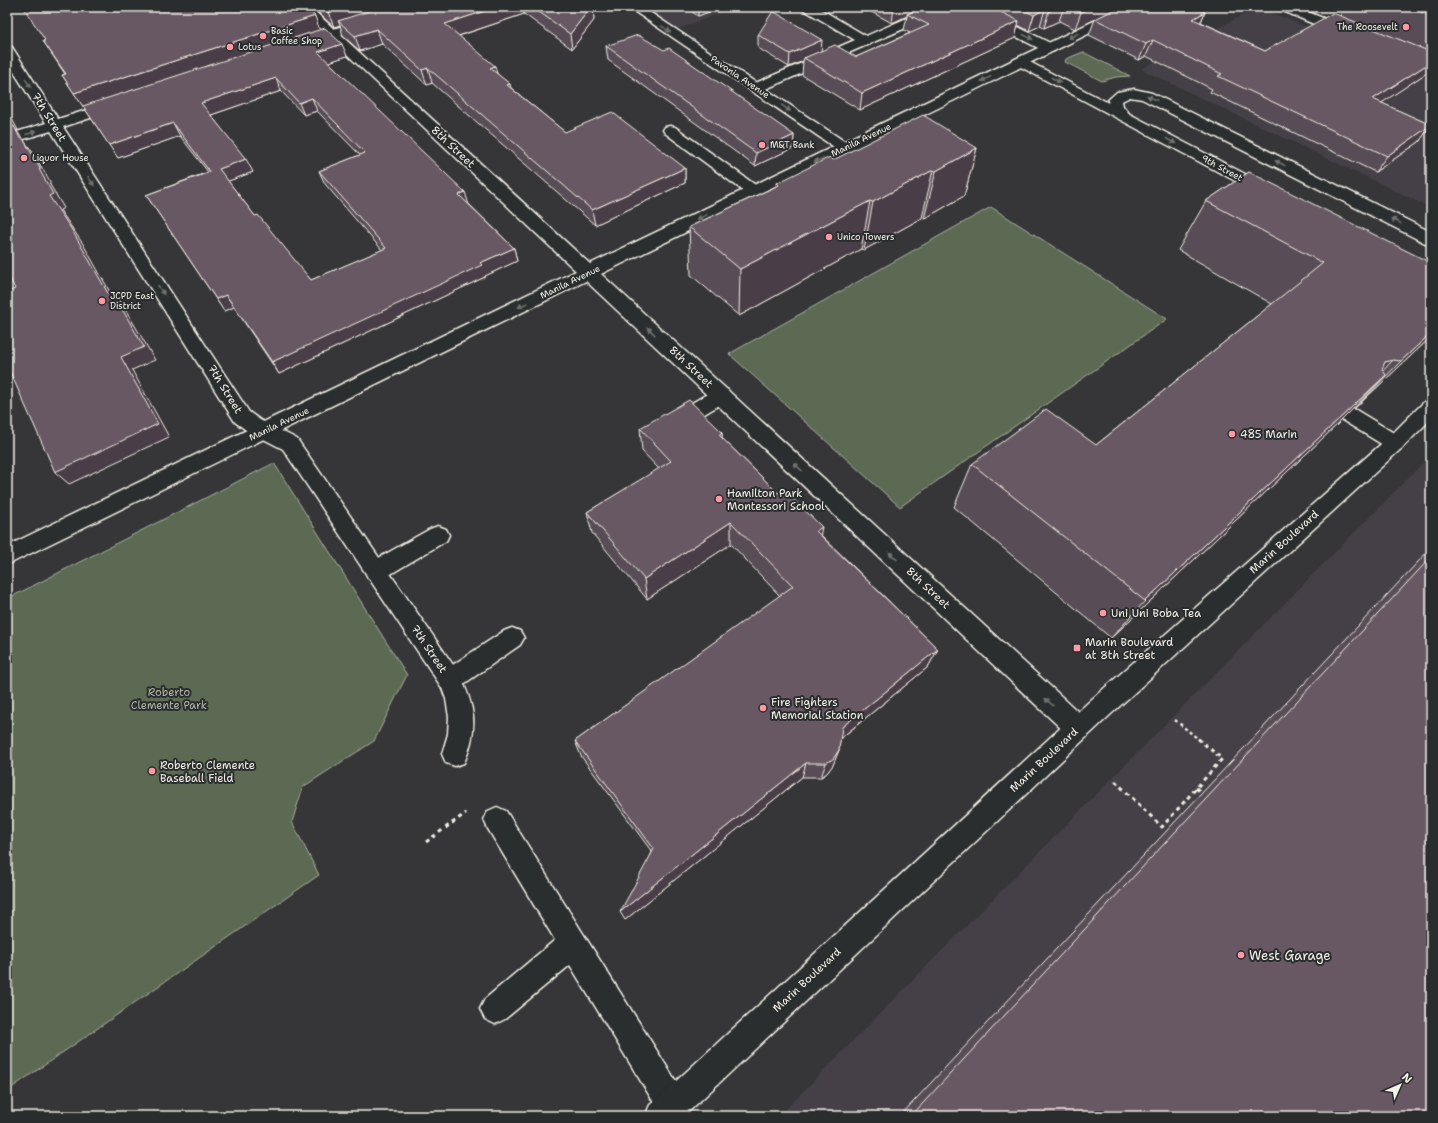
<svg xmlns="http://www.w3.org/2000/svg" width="1438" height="1123" font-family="'Shantell Sans',sans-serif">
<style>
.built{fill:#454046}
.green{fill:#5d6b53;stroke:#a8ae9e}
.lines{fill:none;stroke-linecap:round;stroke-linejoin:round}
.service-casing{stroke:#f4f1e8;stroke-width:3}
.minor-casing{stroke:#f4f1e8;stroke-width:3}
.tertiary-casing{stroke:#f4f1e8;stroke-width:3}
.secondary-casing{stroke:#f4f1e8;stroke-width:3}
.path-far1{stroke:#f4f1e8;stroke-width:2.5;stroke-dasharray:3 3;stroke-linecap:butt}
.path{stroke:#f4f1e8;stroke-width:3;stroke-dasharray:4 4;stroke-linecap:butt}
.service{fill:#2a2d2e;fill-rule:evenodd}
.minor{fill:#2a2d2e;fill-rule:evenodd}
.tertiary{fill:#2a2d2e;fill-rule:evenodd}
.secondary{fill:#2a2d2e;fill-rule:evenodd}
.wall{fill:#594d56;stroke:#f4f1e8;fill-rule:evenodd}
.shaded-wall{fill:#493e46;stroke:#f4f1e8}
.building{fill:#685964;stroke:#f4f1e8;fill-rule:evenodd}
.oneway{fill:#71726f}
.poi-dot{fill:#ff9aa2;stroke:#2a2d2e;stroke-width:1.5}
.labels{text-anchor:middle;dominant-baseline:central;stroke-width:4;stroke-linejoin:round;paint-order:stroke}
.far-poi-label{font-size:9px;fill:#f4f1e8;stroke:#2a2d2e;text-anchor:start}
.far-street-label{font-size:9px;fill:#f4f1e8;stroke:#2a2d2e}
.street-label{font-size:11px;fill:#f4f1e8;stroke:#2a2d2e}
.poi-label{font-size:11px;fill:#f4f1e8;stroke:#2a2d2e;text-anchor:start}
.park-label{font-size:11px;fill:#b0b5a5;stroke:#2a2d2e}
.near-poi-label{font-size:13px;fill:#f4f1e8;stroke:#2a2d2e;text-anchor:start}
</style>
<rect width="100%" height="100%" fill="#363639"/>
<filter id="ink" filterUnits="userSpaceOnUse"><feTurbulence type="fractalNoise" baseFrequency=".025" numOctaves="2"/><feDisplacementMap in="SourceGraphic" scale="8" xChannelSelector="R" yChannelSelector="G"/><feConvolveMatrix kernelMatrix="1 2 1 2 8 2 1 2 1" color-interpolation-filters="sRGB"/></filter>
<g filter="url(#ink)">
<!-- built -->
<g class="built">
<path d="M628,7H736L668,33Z"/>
<path d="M1258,7L1431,79V208L1141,69Z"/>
<path d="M1431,455V1116H779Z"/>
</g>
<!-- green -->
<g class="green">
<path d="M1083,52L1130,76L1116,77L1102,81L1065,62L1066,59Z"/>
<path d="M991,207L1167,319L900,507L729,354Z"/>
<path d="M274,463L407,675L374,741L303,787L292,822L319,875L7,1091V599Z"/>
</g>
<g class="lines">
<defs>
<g id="service">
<path d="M802,7H817L866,36L932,7H949L947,10L761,91L756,92L751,91L749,88L751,85L855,40L804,10Z"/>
<path d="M1134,89L1152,93L1431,232V244L1425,243L1142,99L1130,97L1122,101L1123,106L1131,116L1129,119C1117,122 1109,111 1108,100L1117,92Z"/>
<path d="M670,126L675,127L761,189L763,192L761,195L755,197L749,195L665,133L663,130L665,127Z"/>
<path d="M721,388L728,390L731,395L728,400L679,429L672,431L665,429L662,424L665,419L714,390Z"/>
<path d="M1349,408L1356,410L1402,438L1405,443L1402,448L1395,451L1388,448L1342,420L1339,415L1342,410Z"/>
<path d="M438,526L446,529L449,535L446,541L384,578L376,580L368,578L365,571L368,564L430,529Z"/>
<path d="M512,628L520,631L524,638L520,645L458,688L450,691L442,688L438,680L442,672L504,631Z"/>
<path d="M497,807L506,811L684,1094L689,1105L684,1116H662L570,965L505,1019L495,1024L485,1019L480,1009L485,999L555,940L488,829L484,820L488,811Z"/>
</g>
<g id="minor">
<path d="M401,7H419L417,10L313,45H303L301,42L303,39Z"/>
<path d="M628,7H642L850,145L852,148L850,151L845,152L840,151Z"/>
<path d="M962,7H978L1054,45L1056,48L1054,51H1044L964,10Z"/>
<path d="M1279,7H1296L1352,30L1353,33L1352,36H1342L1281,10Z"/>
<path d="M7,46L12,47L58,119L116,101L121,102L123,105L121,108L63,127L249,412L260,420L297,439L458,672C475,705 479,728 464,763L455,766L446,763L442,754L448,734L449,717L446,699L442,688L283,449L246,430L235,422L51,131L7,144V135L46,123L7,61Z"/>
<path d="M1022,58L1272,188L1274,191L1272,194L1266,196L1260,194L1017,65L1015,62L1017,59Z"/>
</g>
<path id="tertiary" d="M297,7H310L590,264L1123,7H1139L1137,10L601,274L1087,720L1090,728L1087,736L1078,740L1069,736L586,281L7,565V546L576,271Z"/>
<path id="secondary" d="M1431,400V419L1402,448L1110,715L684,1116H645L650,1105L1092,699L1388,438L1424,402Z"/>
</defs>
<!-- service casing -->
<use href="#service" class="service-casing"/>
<!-- minor casing -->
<use href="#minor" class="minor-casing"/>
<!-- tertiary casing -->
<use href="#tertiary" class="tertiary-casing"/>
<!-- secondary casing -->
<use href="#secondary" class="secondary-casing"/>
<!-- path-far1 -->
<path class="path-far1" d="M1175,720L1197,738"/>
<!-- path -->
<g class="path">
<path d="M1115,781L1162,827L1222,759L1196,737"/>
<path d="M1196,788L1202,793"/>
<path d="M426,842L466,813"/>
</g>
<!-- service -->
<use href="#service" class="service"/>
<!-- minor -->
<use href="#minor" class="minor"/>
<!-- tertiary -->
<use href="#tertiary" class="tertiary"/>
<!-- secondary -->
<use href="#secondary" class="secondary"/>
</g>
<!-- wall -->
<g class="wall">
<path d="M312,7H593L594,20L572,49L524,14L459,36L497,73L511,88L565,132L685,168V183L595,225L432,83L427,85L382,44L360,51L343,36L340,25L334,27Z"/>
<path d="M685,7H721L698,16Z"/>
<path d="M862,7H1120L1075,29L1059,21L1044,28L1040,26L1029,31L1018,25L1015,38L860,110L802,75L803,61L789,67L758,48V35L821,51L856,57L910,33L904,30L907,16L892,23Z"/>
<path d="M1335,7H1431V68L1428,72L1381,103L1431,125L1419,142L1375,172L1210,92L1212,89L1146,56L1139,60L1089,35L1095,19L1205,12L1201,22L1265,51L1340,16L1343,10Z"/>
<path d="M320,29L347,56L329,62L469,204L514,248L517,261L485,276V277L279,374L234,307L224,311L146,195L208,172L180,136L118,158L62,75L65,74L43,41ZM281,91L304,115L317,111L360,155L319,171L325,184L382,250L311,280L255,216L228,181L253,172L211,115Z"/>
<path d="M606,46L794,135L793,148L755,166L608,60Z"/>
<path d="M977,148L964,196L924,219L922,218L864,250L861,249L739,316L691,275L689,227L776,186L777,183L833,160Z"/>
<path d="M1249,172L1431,337L1355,408H1354L1341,421L1111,638L954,507L972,464L1096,445L1272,304L1178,250L1206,201Z"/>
<path d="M640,428L722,432V438L821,535L938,649L928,667L840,739L839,750L833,765L827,773L821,777H802L625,920L652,852L581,756L575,741L780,596L731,544L647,599L592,533L587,512L659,469L642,451Z"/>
<path d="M1431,548V1116H900Z"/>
</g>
<!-- shaded-wall -->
<g class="shaded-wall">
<path d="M344,7H395L338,21L340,25L334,27L328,12Z"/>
<path d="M497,7H522L524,14L449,39L445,24Z"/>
<path d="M591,7H593L594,20L572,49L570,34Z"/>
<path d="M698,7H721L698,16Z"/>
<path d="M894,7H928L907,14V16L892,23Z"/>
<path d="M1059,7H1064L1059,21L1044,28L1049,11Z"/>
<path d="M1092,7H1120L1075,29L1081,12Z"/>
<path d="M1045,9L1040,26L1029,31L1034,15Z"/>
<path d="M1205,12L1198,28L1193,19Z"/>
<path d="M315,16L320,31L84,108L74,93Z"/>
<path d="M1019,21L1015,38L860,110L862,93Z"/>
<path d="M377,29L382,44L360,51L355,36Z"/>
<path d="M822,40L821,53L804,58L803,61L789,67L790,54Z"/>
<path d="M1153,40L1146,56L1139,60L1146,44Z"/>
<path d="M342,44L347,56L323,64L318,52Z"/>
<path d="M1431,62V68L1428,72L1362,116L1373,99Z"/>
<path d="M495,66L499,81L490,68Z"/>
<path d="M428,68L432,83L427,85L422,70Z"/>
<path d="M276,78L281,91L208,116L201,103Z"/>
<path d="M510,84L514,99L507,85Z"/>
<path d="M312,98L317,111L304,115L299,103Z"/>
<path d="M7,110L18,130H16L32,151L51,183H49L64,208L60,210L83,244L119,308L109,295L7,134Z"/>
<path d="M173,123L180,136L118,158L109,145Z"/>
<path d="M1431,125L1419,142L1375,172L1387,156Z"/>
<path d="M794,135L793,148L755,166L756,153Z"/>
<path d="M977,148L964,196L924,219L936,171Z"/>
<path d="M246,159L253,172L226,182L219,169Z"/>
<path d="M685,168V183L595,225L592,210Z"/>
<path d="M933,170L922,218L864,250L873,202Z"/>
<path d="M465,192L469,205L459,195Z"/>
<path d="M870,201L861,249L739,316L740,269Z"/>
<path d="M514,248L517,261L485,276V277L279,374L272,362L480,263Z"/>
<path d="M113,293L124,307L155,360L132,370L169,437L69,484L55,472L121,357Z"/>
<path d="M226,295L234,307L224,311L216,299Z"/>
<path d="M1431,333V337L1355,408L1401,361Z"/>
<path d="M1393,360L1349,407L1385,362Z"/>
<path d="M1386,375L1341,421L1111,638L1145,601Z"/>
<path d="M722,432V455L719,435Z"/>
<path d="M731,522V544L647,599L644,579Z"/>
<path d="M822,527L818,548L816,531Z"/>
<path d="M938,649L928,667L836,742L842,727Z"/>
<path d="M839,750L833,765L827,773L821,777L826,763Z"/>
<path d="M806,763L802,777L625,920L620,912Z"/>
</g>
<!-- building -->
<g class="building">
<path d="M23,7H305L315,16L74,93L62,75L66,74L43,41L45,40Z"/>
<path d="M323,7H344L328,12Z"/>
<path d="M381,7H497L445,24L495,66L490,68L510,84L507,85L565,132L612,112L685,168L592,210L428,68L422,70L377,29L355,36L338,21Z"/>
<path d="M532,7H591L570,34Z"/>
<path d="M924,7H991L1019,21L862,93L804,58L835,45L856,57L929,25L907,14Z"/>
<path d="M1018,7H1059L1049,11L1045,9L1034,15Z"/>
<path d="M1069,7H1092L1081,12Z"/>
<path d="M1120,7H1193L1205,12L1193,19L1265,51L1333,13L1431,52V62L1373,99L1431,125L1387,156L1218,76L1222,74L1153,40L1146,44L1095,19Z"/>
<path d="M1408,7H1431V16Z"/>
<path d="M773,11L822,40L790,54L758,35Z"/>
<path d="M325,28L342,44L318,52L465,192L459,195L514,248L480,263L482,265L272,362L226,295L216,299L146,195L210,172L173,123L109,145L83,106ZM276,78L299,103L312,98L365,153L319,171L386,248L311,280L258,215L255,216L219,169L246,159L201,103Z"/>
<path d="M638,35L664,50L669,48L794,135L756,153L606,46Z"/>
<path d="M923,115L977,148L936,171L933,170L873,202L870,201L740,269L689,227L779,185L777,183L830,157L833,160Z"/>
<path d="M14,126L20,138L22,137L41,169H39L53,194L49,196L72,230L109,295L113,293L144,347L121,357L158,424L55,472L7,365V292L15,289L7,272V128Z"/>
<path d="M1249,172L1431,263V333L1401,361L1393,360L1385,362L1382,369L1386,375L1145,601L972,464L1046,409L1096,445L1323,263L1206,201Z"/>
<path d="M689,400L722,432L719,435L778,493L784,490L822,527L816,531L938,649L842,727L839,750L833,759L826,763H806L620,912L654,849L575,741L793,586L731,522L644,579L587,512L671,461L640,428Z"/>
<path d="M1431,557V1116H911Z"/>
</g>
<!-- one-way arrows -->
<defs><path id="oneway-solid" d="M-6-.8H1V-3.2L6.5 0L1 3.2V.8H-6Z"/></defs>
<g class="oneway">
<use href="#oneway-solid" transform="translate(666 29) rotate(34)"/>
<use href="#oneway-solid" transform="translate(1073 36) rotate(154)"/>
<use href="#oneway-solid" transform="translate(1028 37) rotate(27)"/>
<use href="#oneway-solid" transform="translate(986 79) rotate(154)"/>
<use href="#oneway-solid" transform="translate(1056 80) rotate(28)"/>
<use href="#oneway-solid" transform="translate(28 83) rotate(57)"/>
<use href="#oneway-solid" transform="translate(1152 98) rotate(-156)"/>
<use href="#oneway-solid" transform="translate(786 108) rotate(34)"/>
<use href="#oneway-solid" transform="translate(31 133) rotate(-18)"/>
<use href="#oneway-solid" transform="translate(1171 141) rotate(28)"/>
<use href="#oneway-solid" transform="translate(819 160) rotate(154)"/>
<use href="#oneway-solid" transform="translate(1280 163) rotate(-153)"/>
<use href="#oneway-solid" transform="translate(91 181) rotate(57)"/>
<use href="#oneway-solid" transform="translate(702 217) rotate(154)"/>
<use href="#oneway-solid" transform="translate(1396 221) rotate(-153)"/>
<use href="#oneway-solid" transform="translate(161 290) rotate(57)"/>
<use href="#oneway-solid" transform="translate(523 305) rotate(154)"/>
<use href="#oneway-solid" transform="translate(651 331) rotate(-137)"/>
<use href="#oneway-solid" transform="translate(798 467) rotate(-137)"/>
<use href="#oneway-solid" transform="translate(893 556) rotate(-137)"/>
<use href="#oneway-solid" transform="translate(1049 702) rotate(-138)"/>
</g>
</g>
<!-- markers -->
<g class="poi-dot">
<circle cx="1406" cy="27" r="4"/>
<circle cx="263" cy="36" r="4"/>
<circle cx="230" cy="47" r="4"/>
<circle cx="762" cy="145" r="4"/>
<circle cx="24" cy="158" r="4"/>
<circle cx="829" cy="237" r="4"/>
<circle cx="102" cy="301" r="4"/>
<circle cx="1232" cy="434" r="4"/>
<circle cx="719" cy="499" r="4"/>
<circle cx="1103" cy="613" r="4"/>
<rect x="1073" y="644" width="8" height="8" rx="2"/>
<circle cx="763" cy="708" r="4"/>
<circle cx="152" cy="771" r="4"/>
<circle cx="1241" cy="955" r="4"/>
</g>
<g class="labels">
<!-- far-poi labels -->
<g class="far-poi-label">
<text x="1398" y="27" text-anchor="end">The Roosevelt</text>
<text x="271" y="31">Basic<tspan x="271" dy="10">Coffee Shop</tspan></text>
<text x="238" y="47">Lotus</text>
<text x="770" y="145">M&amp;T Bank</text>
<text x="32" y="158">Liquor House</text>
<text x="837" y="237">Unico Towers</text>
<text x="110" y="296">JCPD East<tspan x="110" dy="10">District</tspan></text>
</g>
<!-- far-street labels -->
<g class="far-street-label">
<text transform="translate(740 77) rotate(34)">Pavonia Avenue</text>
<text transform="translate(861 140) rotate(-26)">Manila Avenue</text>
<text transform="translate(1222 168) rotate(28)">9th Street</text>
<text transform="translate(570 282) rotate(-26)">Manila Avenue</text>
<text transform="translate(279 424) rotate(-26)">Manila Avenue</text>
</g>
<!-- street labels -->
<g class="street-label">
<text transform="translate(49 117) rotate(58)">7th Street</text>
<text transform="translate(453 147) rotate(43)">8th Street</text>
<text transform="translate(691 367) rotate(43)">8th Street</text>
<text transform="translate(225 389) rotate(58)">7th Street</text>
<text transform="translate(1284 542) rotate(-42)">Marin Boulevard</text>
<text transform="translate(928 588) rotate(43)">8th Street</text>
<text transform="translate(429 649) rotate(56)">7th Street</text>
<text transform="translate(1044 760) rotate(-43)">Marin Boulevard</text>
<text transform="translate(807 980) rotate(-43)">Marin Boulevard</text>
</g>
<!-- poi labels -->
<g class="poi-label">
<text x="1240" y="434">485 Marin</text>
<text x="727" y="493">Hamilton Park<tspan x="727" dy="13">Montessori School</tspan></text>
<text x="1111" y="613">Uni Uni Boba Tea</text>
<text x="1085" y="642">Marin Boulevard<tspan x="1085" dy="13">at 8th Street</tspan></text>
<text x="771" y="702">Fire Fighters<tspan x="771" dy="13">Memorial Station</tspan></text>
<text x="160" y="765">Roberto Clemente<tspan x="160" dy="13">Baseball Field</tspan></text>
</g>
<!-- park labels -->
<g class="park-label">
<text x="169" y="692">Roberto<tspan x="169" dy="13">Clemente Park</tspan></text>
</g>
<!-- near-poi labels -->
<g class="near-poi-label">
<text x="1249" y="955">West Garage</text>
</g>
</g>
<!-- margin -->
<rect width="1438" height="1123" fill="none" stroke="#2a2d2e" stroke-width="24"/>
<rect x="12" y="12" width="1414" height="1099" fill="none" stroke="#f4f1e8" stroke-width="1.5" filter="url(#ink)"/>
<!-- north arrow -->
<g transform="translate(1400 1085) rotate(45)" stroke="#2a2d2e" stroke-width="3" paint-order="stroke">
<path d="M0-3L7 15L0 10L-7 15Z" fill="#f4f1e8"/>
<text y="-6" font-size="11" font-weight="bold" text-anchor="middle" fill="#f4f1e8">N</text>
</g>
</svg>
